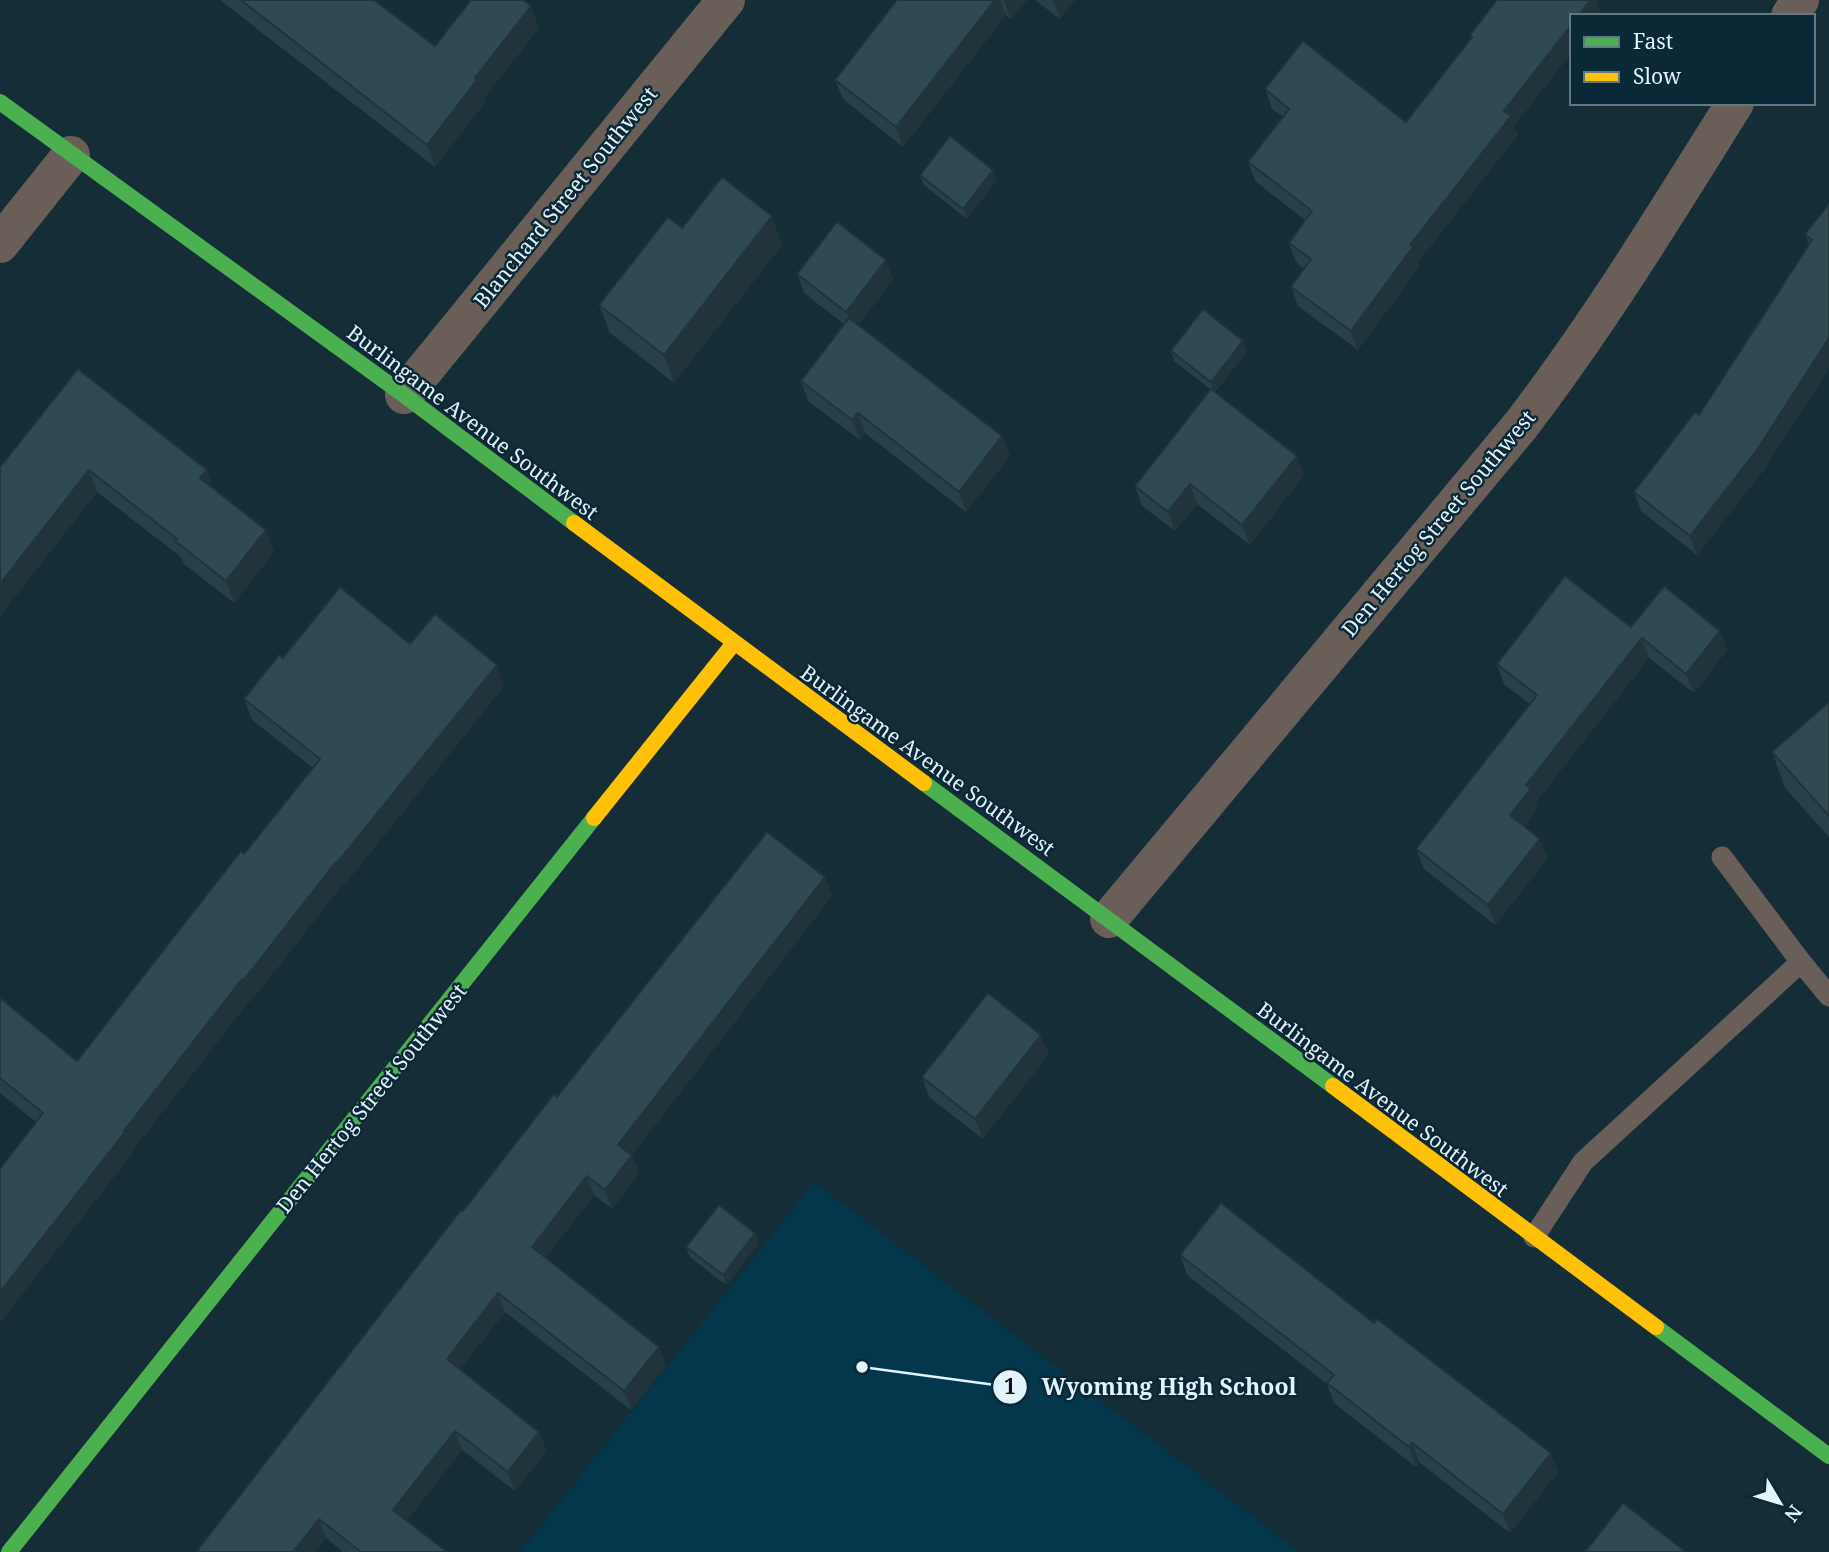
<svg xmlns="http://www.w3.org/2000/svg" width="1829" height="1552" font-family="'Noto Serif',serif">
<style>
.built{fill:#04374c}
.lines{fill:none;stroke-linecap:round;stroke-linejoin:round}
.lane{stroke:#6a5f58;stroke-width:21}
.street{stroke:#6a5f58;stroke-width:38}
.fast{stroke:#4caf50;stroke-width:16}
.slow{stroke:#ffc107;stroke-width:16}
.wall{fill:#284049}
.shaded-wall{fill:#21343c}
.building{fill:#2f4a55;stroke:#21343c;stroke-width:2}
.labels{text-anchor:middle;dominant-baseline:central;stroke-width:5;stroke-linejoin:round;paint-order:stroke}
.street-label{font-size:21px;fill:#e3f3fc;stroke:#0a2835}
.leader{fill:none;stroke:#e3f3fc;stroke-width:2.5}
.callout-dot{fill:#e3f3fc;stroke:#0a2835;stroke-width:2.5}
.mark-label{font-size:21px;text-anchor:middle;font-weight:bold;fill:#111}
.callout-label{font-size:23px;text-anchor:middle;font-weight:bold;fill:#e3f3fc;stroke:#0a2835;stroke-width:5;stroke-linejoin:round;paint-order:stroke}
</style>
<rect width="100%" height="100%" fill="#142d36"/>
<!-- built -->
<path class="built" d="M814,1182L1299,1552H520Z"/>
<g class="lines">
<!-- lane -->
<g class="lane">
<path d="M1722,857L1801,962"/>
<path d="M1534,1237L1583,1162L1801,962L1829,996"/>
</g>
<!-- street -->
<g class="street">
<path d="M1790,16L1800,0"/>
<path d="M0,244L71,155"/>
<path d="M404,395L726,0"/>
<path d="M1109,919L1521,425C1600,322 1666,213 1735,103"/>
</g>
<!-- fast -->
<g class="fast">
<path d="M0,102L404,395L574,523"/>
<path d="M924,783L1333,1086"/>
<path d="M1656,1327L1829,1456"/>
<path d="M9,1552L594,818"/>
</g>
<!-- slow -->
<g class="slow">
<path d="M574,523L924,783"/>
<path d="M594,818L734,643"/>
<path d="M1333,1086L1656,1327"/>
</g>
</g>
<!-- wall -->
<g class="wall">
<path d="M220,0H374L435,46L539,28L484,98L485,102L435,167Z"/>
<path d="M897,0H1027L1011,20L1006,15L903,147L843,99L835,80Z"/>
<path d="M1035,0H1075L1060,19Z"/>
<path d="M1497,0H1599L1597,3L1601,15L1514,126L1518,135L1418,262L1420,266L1358,350L1298,306L1291,287L1304,269L1296,262L1289,243L1305,220L1255,181L1248,162L1283,117L1272,109L1265,89L1406,122L1471,39L1470,35Z"/>
<path d="M993,170L997,180L967,219L924,185L920,175Z"/>
<path d="M1829,204L1764,470L1697,555L1641,511L1634,492L1699,415L1809,245L1805,234Z"/>
<path d="M772,216L782,245L674,383L610,333L599,305L682,228Z"/>
<path d="M886,260L893,280L858,325L1002,436L1010,456L966,512L865,433L860,440L808,401L801,381L844,324L804,293L797,274Z"/>
<path d="M1171,351H1247L1215,392L1304,475L1250,545L1197,504L1175,531L1142,506L1135,486L1210,389L1174,361Z"/>
<path d="M0,467L207,470L213,489L266,530L274,552L234,603L183,563L181,557L97,492L0,616Z"/>
<path d="M1631,627L1720,631L1727,650L1694,693L1649,658L1536,802L1538,808L1524,826L1548,858L1495,925L1424,869L1416,849L1530,704L1504,684L1497,664Z"/>
<path d="M410,644L504,686L345,884L344,883L251,1001L250,1000L132,1151L133,1153L36,1122L0,1093V998L77,1061L313,768L252,720L244,699L283,658Z"/>
<path d="M1829,702V837L1785,788L1772,752Z"/>
<path d="M832,896L632,1155L639,1174L612,1209L594,1195L545,1258L666,1366L631,1410L505,1312L460,1369L539,1432L546,1451L515,1491L462,1450L407,1520L447,1552H343L326,1538L315,1552H196L463,1211L557,1097Z"/>
<path d="M1049,1054L983,1139L929,1097L922,1077Z"/>
<path d="M759,1243L726,1285L690,1257L686,1247Z"/>
<path d="M1180,1255L1374,1323L1551,1453L1558,1472L1510,1533L1419,1462L1416,1467L1334,1403L1327,1384L1187,1275Z"/>
</g>
<!-- shaded-wall -->
<g class="shaded-wall">
<path d="M995,0H1000L1006,15L903,147L896,127Z"/>
<path d="M1004,0H1027L1011,20Z"/>
<path d="M1053,0H1075L1060,19Z"/>
<path d="M1589,0H1599L1597,3L1600,16H1578Z"/>
<path d="M531,6L539,28L484,98L485,102L435,167L427,145L475,78Z"/>
<path d="M1572,24V52L1514,126L1518,135L1418,262L1420,266L1358,350L1351,331L1504,111Z"/>
<path d="M993,170L997,180L967,219L963,209Z"/>
<path d="M772,216L782,245L674,383L664,355Z"/>
<path d="M886,260L893,280L853,331L846,312Z"/>
<path d="M1829,338V369L1764,470L1697,555L1690,536Z"/>
<path d="M1243,341L1247,351L1214,392L1211,382Z"/>
<path d="M858,413L865,433L860,440L852,420Z"/>
<path d="M1002,436L1010,456L966,512L959,492Z"/>
<path d="M1297,456L1304,475L1250,545L1242,525Z"/>
<path d="M89,470L97,492L0,616V584Z"/>
<path d="M207,470L215,492L200,478Z"/>
<path d="M1190,484L1197,504L1175,531L1168,512Z"/>
<path d="M266,530L274,552L234,603L226,581Z"/>
<path d="M1720,631L1727,650L1694,693L1686,674Z"/>
<path d="M1642,638L1649,658L1536,802L1538,808L1517,835L1510,815L1526,785Z"/>
<path d="M497,665L504,686L345,884L337,863Z"/>
<path d="M1540,839L1548,858L1495,925L1488,905Z"/>
<path d="M336,862L344,883L251,1001L243,981Z"/>
<path d="M825,877L832,896L632,1155L639,1174L612,1209L605,1190L618,1145Z"/>
<path d="M242,979L250,1000L132,1151L133,1153L0,1323V1292Z"/>
<path d="M1041,1035L1049,1054L983,1139L975,1119Z"/>
<path d="M587,1176L594,1195L539,1266L532,1247Z"/>
<path d="M755,1233L759,1243L726,1285L723,1275Z"/>
<path d="M498,1293L505,1312L453,1378L447,1359Z"/>
<path d="M659,1347L666,1366L631,1410L624,1391Z"/>
<path d="M455,1431L462,1450L400,1529L393,1510Z"/>
<path d="M539,1432L546,1451L515,1491L508,1472Z"/>
<path d="M1412,1443L1419,1462L1416,1467L1409,1447Z"/>
<path d="M1551,1453L1558,1472L1510,1533L1503,1514Z"/>
<path d="M319,1519L326,1538L315,1552H293Z"/>
</g>
<!-- building -->
<g class="building">
<path d="M241,0H374L435,46L471,0H523L531,6L475,78L477,80L427,145Z"/>
<path d="M897,0H995L896,127L835,80Z"/>
<path d="M1497,0H1591L1578,16H1572V24L1504,111L1511,116L1410,245L1413,247L1351,331L1291,287L1311,259L1289,243L1312,211L1248,162L1289,109L1265,89L1303,41L1406,122L1472,37L1470,35Z"/>
<path d="M950,136L993,170L963,209L920,175Z"/>
<path d="M722,177L772,216L664,355L599,305L668,217L682,228Z"/>
<path d="M1829,204V338L1757,450L1690,536L1634,492L1695,412L1699,415L1812,240L1805,234Z"/>
<path d="M837,222L886,260L846,312L797,274Z"/>
<path d="M1203,309L1243,341L1211,382L1171,351Z"/>
<path d="M849,318L1002,436L959,492L858,413L852,420L801,381Z"/>
<path d="M78,369L207,470L200,478L266,530L226,581L175,541L177,539L89,470L0,584V467Z"/>
<path d="M1211,389L1297,456L1242,525L1190,484L1168,512L1135,486Z"/>
<path d="M1565,576L1631,627L1664,586L1720,631L1686,674L1642,638L1526,785L1531,789L1510,815L1540,839L1488,905L1416,849L1537,695L1497,664Z"/>
<path d="M340,587L410,644L435,614L497,665L337,863L336,862L243,981L242,979L124,1131L125,1132L0,1292V1169L43,1113L0,1078V998L77,1061L241,851L244,854L320,759L244,699L279,655L283,658Z"/>
<path d="M1829,702V816L1772,752Z"/>
<path d="M767,832L825,877L618,1145L632,1155L605,1190L587,1176L532,1247L659,1347L624,1391L498,1293L447,1359L539,1432L508,1472L455,1431L393,1510L447,1552H361L319,1519L293,1552H196L461,1210L463,1211L554,1094L557,1097Z"/>
<path d="M988,993L1041,1035L975,1119L922,1077Z"/>
<path d="M1221,1203L1374,1323L1377,1319L1551,1453L1503,1514L1412,1443L1409,1447L1327,1383L1334,1375L1180,1255Z"/>
<path d="M719,1205L755,1233L723,1275L686,1247Z"/>
<path d="M1623,1503L1686,1552H1585Z"/>
</g>
<g class="labels">
<!-- street labels -->
<g class="street-label">
<text transform="translate(565 197) rotate(-51)">Blanchard Street Southwest</text>
<text transform="translate(473 422) rotate(37)">Burlingame Avenue Southwest</text>
<text transform="translate(1438 523) rotate(-50)">Den Hertog Street Southwest</text>
<text transform="translate(928 760) rotate(36)">Burlingame Avenue Southwest</text>
<text transform="translate(371 1098) rotate(-51)">Den Hertog Street Southwest</text>
<text transform="translate(1383 1099) rotate(37)">Burlingame Avenue Southwest</text>
</g>
</g>
<!-- callouts -->
<path class="leader" d="M862 1367L1010 1387"/>
<g class="callout-dot">
<circle cx="862" cy="1367" r="7"/>
<circle cx="1010" cy="1387" r="18"/>
</g>
<g class="mark-label">
<text x="1010" y="1394">1</text>
</g>
<g class="callout-label">
<text x="1169" y="1395">Wyoming High School</text>
</g>
<!-- legend -->
<rect x="1570" y="14" width="245" height="91" fill="#0a2835" stroke="#617985" stroke-width="2"/>
<rect x="1584" y="37" width="35" height="10" fill="#4caf50" stroke="#617985" stroke-width="2"/>
<text x="1633" y="49" font-size="21" fill="#e3f3fc">Fast</text>
<rect x="1584" y="72" width="35" height="10" fill="#ffc107" stroke="#617985" stroke-width="2"/>
<text x="1633" y="84" font-size="21" fill="#e3f3fc">Slow</text>
<!-- north arrow -->
<g transform="translate(1780 1503) rotate(128)" stroke="#0a2835" stroke-width="5" paint-order="stroke">
<path d="M0-5L12 26L0 18L-12 26Z" fill="#e3f3fc"/>
<text y="-10" font-size="19" font-weight="bold" text-anchor="middle" fill="#e3f3fc">N</text>
</g>
</svg>
